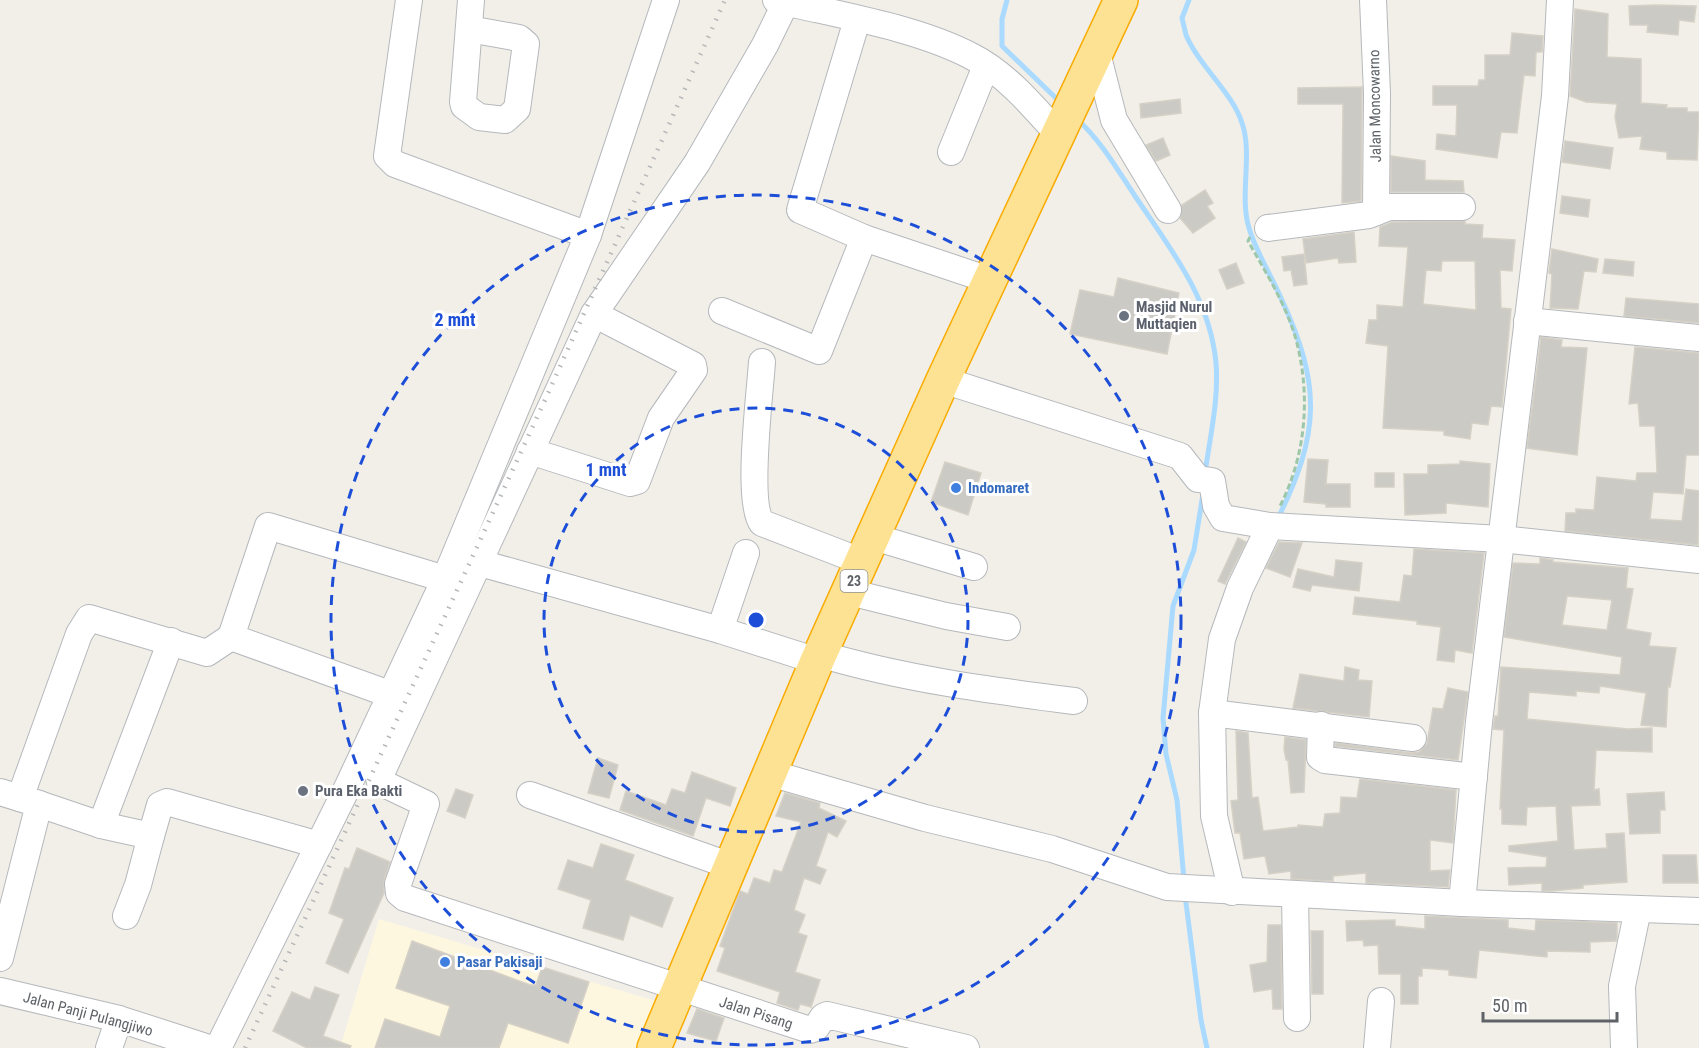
<svg xmlns="http://www.w3.org/2000/svg" width="1699" height="1048" font-family="'Roboto Condensed',sans-serif">
<style>
.commercial{fill:#fef7e0}
.lines{fill:none;stroke-linecap:round;stroke-linejoin:round}
.stream{stroke:#aadaff;stroke-width:5}
.building{fill:#cccac5;stroke:#d6d1c6;stroke-width:1.5;fill-rule:evenodd}
.minor-casing{stroke:#b5b8bc;stroke-width:28}
.highway-casing{stroke:#f9ab00;stroke-width:36}
.path{stroke:#9cc7a9;stroke-width:3;stroke-dasharray:6 3;stroke-linecap:butt}
.minor{stroke:#fff;stroke-width:26}
.highway{stroke:#fde293;stroke-width:33}
.rail{stroke:#b6b7b8;stroke-width:4.5;stroke-dasharray:1.5 8;stroke-linecap:butt}
.ring{fill:none;stroke:#1d4ed8;stroke-width:3;stroke-dasharray:10 8}
.worship-dot{fill:#6b7280;stroke:#fff;stroke-width:2}
.shop-dot{fill:#3f7fe0;stroke:#fff;stroke-width:2}
.labels{text-anchor:middle;dominant-baseline:central;stroke-width:6;stroke-linejoin:round;paint-order:stroke}
.shield{fill:#fff;stroke:#8f9295;stroke-width:1.5}
.shield-label{font-size:14px;font-weight:bold;fill:#5f6368}
.street-label{font-size:15px;fill:#5f6368;stroke:#fff}
.worship-label{font-size:15px;font-weight:bold;fill:#5b616d;stroke:#fff;text-anchor:start}
.shop-label{font-size:15px;font-weight:bold;fill:#366cbe;stroke:#fff;text-anchor:start}
.centre{fill:#1d4ed8;stroke:#fff;stroke-width:3}
.ring-label{font-size:18px;text-anchor:middle;font-weight:bold;fill:#1d4ed8;stroke:#fff;stroke-width:6;stroke-linejoin:round;paint-order:stroke}
</style>
<rect width="100%" height="100%" fill="#f1efe8"/>
<!-- commercial -->
<path class="commercial" d="M379,919L666,1004L650,1048H340Z"/>
<g class="lines">
<!-- stream -->
<g class="stream">
<path d="M1007,0L1002,19V46L1062,104"/>
<path d="M1189,0L1182,18L1186,35C1199,66 1232,92 1242,123C1253,154 1239,196 1249,228C1256,252 1271,275 1281,298C1322,386 1320,434 1277,520"/>
<path d="M1077,119C1101,141 1117,169 1135,196C1170,248 1210,298 1216,363C1219,399 1210,437 1205,473"/>
<path d="M1184,880L1177,800L1166,754L1163,718L1173,606L1194,550L1203,494"/>
<path d="M1185,895L1201,1020L1207,1048"/>
</g>
</g>
<!-- building -->
<g class="building">
<path d="M1657,5L1696,6L1694,22L1679,20L1678,35L1647,32L1648,25H1630L1629,6Z"/>
<path d="M1575,9L1608,14L1607,57L1641,59V103L1667,105L1666,108H1687V112H1699L1697,160L1667,159V152L1640,149L1642,136L1619,138L1615,117L1617,104L1586,102L1570,96Z"/>
<path d="M1512,33L1543,36L1542,52H1536L1535,76L1524,75L1517,133L1501,132L1497,158L1436,149L1437,134L1456,136L1457,105H1433V86H1478L1479,80H1485V55H1510Z"/>
<path d="M1362,87L1361,201L1342,203L1343,104H1298V88Z"/>
<path d="M1180,99L1181,113L1141,118L1140,104Z"/>
<path d="M1163,138L1170,155L1156,161L1146,145Z"/>
<path d="M1565,141L1613,148L1610,169L1562,162Z"/>
<path d="M1391,156L1425,161V180L1463,181L1464,192H1391Z"/>
<path d="M1205,190L1213,203L1207,206L1215,218L1193,233L1180,218L1182,205Z"/>
<path d="M1562,196L1590,200L1588,217L1560,213Z"/>
<path d="M1465,221V224L1483,225L1482,238L1515,240L1512,271L1500,270L1501,308L1511,309L1502,407L1491,406L1488,425L1472,423L1470,439L1444,435V431L1383,428L1388,346L1366,343L1369,320H1377V305L1403,307L1408,247L1379,246L1380,227L1392,222ZM1442,261H1475L1476,310L1423,304L1426,270L1441,271Z"/>
<path d="M1354,232L1356,262L1339,263L1338,258L1306,263L1303,239Z"/>
<path d="M1552,249L1598,259L1596,272L1584,271L1578,309L1550,308L1552,274L1549,273Z"/>
<path d="M1304,254L1307,284L1294,286L1291,270L1284,271L1282,257Z"/>
<path d="M1605,259L1634,262L1633,276L1603,273Z"/>
<path d="M1236,263L1244,283L1227,289L1219,270Z"/>
<path d="M1118,278L1179,293L1167,354L1070,334L1080,290L1114,297Z"/>
<path d="M1626,298L1699,304V323L1624,316Z"/>
<path d="M1541,337L1562,340L1561,347L1587,348L1577,455L1527,448Z"/>
<path d="M1635,347L1699,353V455H1686L1683,494L1653,492L1650,519L1682,521L1686,489L1699,491L1698,545L1565,531L1566,513H1576V509L1594,510L1597,477L1636,481L1637,473H1657L1655,426H1640L1638,403L1629,404Z"/>
<path d="M1308,459L1328,460L1326,484H1350V507H1326V504L1304,502Z"/>
<path d="M1460,461L1490,464L1488,507L1446,503V513L1405,515L1404,474H1428V465L1460,464Z"/>
<path d="M945,462L981,473L968,515L931,502Z"/>
<rect x="1375" y="473" width="19" height="14"/>
<path d="M1238,538L1246,542L1225,584L1218,581Z"/>
<path d="M1279,542L1302,543L1290,577L1266,568Z"/>
<path d="M1414,549L1484,553L1472,653L1455,650L1454,662L1437,660L1441,627L1417,624V621L1353,614L1355,597L1400,602L1404,575L1412,576Z"/>
<path d="M1540,558L1553,560V562L1628,568L1626,588L1633,589L1626,629L1651,633L1649,646L1676,648L1670,687L1668,686L1666,727L1641,725L1646,693L1600,686L1599,693L1576,691V696L1529,692L1527,719L1628,729L1652,728V752L1596,750L1594,790L1599,789L1600,805L1571,806L1574,850L1607,848L1606,834L1624,833L1627,882L1583,885V888L1551,891H1542V883L1509,885L1508,868L1546,867L1547,857L1509,851V846L1558,841L1556,806L1527,807L1526,825L1502,824V809H1500L1504,730L1493,729L1495,716H1498L1501,667L1620,675L1622,657L1504,637L1513,563L1540,564ZM1567,596L1612,600L1607,630L1562,625Z"/>
<path d="M1336,560L1362,563L1359,591L1312,585L1310,591L1293,587L1298,569L1334,577Z"/>
<path d="M1345,667L1359,670L1358,680L1372,681L1369,717L1293,708L1300,674L1344,681Z"/>
<path d="M1448,688L1468,692L1458,760L1335,746V743L1411,753L1419,752L1427,744L1433,708L1443,709Z"/>
<path d="M1236,731L1248,733L1252,798L1258,797L1263,831L1298,827V825L1323,827L1325,814L1340,813L1341,797L1357,798L1360,779L1456,790L1453,843L1430,840V871L1450,870L1448,887L1366,883V873L1333,876V881L1291,879V871L1269,874L1265,856L1244,859L1240,833H1235L1231,801L1238,800Z"/>
<path d="M1285,737L1306,740L1304,792L1291,793L1288,760H1286L1284,749Z"/>
<path d="M598,758L618,765L609,798L588,793Z"/>
<path d="M692,772L736,788L730,806L706,798L693,836L620,810L626,791L666,805L672,789L685,793Z"/>
<path d="M456,789L473,795L465,818L447,811Z"/>
<path d="M1664,792L1665,810H1660V833L1630,834L1627,794Z"/>
<path d="M785,793L820,803L819,808L846,821L837,837L828,832L816,866L826,870L820,884L804,878L794,910L805,915L798,933L807,936L795,972L820,980L811,1007L800,1004L798,1010L777,1003L780,992L717,971L725,948L720,946L740,891L748,894L754,878L770,883L774,870L782,872L801,822L776,816Z"/>
<path d="M601,844L634,855L625,880L673,898L662,927L630,915L623,940L583,928L591,900L558,889L568,860L593,868Z"/>
<path d="M357,848L390,862L384,880V893L348,973L326,963L344,919L329,913L345,868L349,869Z"/>
<path d="M1663,855H1696L1698,883H1663Z"/>
<path d="M1425,916L1508,920V928L1535,931L1536,920L1617,923V937L1616,941L1590,942V952L1547,951V957L1479,950L1476,978L1449,975V970L1422,968V976H1418V1004H1401V974H1379L1378,945L1364,946L1363,940L1347,941L1346,921L1395,920V926L1425,929Z"/>
<path d="M1268,925H1281L1282,1009H1273L1272,989L1254,992L1250,965L1267,962Z"/>
<path d="M1311,931H1323V994H1312Z"/>
<path d="M412,941L530,985H536L542,967L589,982L568,1043L508,1023L499,1048H375L385,1019L440,1037L450,1006L396,988Z"/>
<path d="M315,987L339,995L323,1036L351,1046L350,1048H307L273,1031L292,992L310,1000Z"/>
<path d="M697,1009L724,1018L716,1041L687,1033Z"/>
</g>
<g class="lines">
<defs>
<g id="minor">
<path d="M409,0L387,156L395,164L588,235"/>
<path d="M776,0C838,15 915,27 971,56C1005,73 1032,105 1057,133"/>
<path d="M787,0L765,45L697,163L594,314L379,778L380,782L426,804L398,884L399,893L405,898L810,1030L816,1028L823,1017L827,1015L966,1048"/>
<path d="M1373,0L1377,93L1376,212"/>
<path d="M857,20L800,210L864,238"/>
<path d="M469,29L519,38L526,44L517,109L505,120L479,117L464,106L463,102L471,0"/>
<path d="M1097,53L1114,120L1168,210"/>
<path d="M951,152L986,66"/>
<path d="M1268,228L1369,215L1389,207H1462"/>
<path d="M722,311L819,351L864,238L989,280"/>
<path d="M1527,321L1699,338"/>
<path d="M762,362C760,393 746,503 762,523L863,562"/>
<path d="M943,380L1180,456L1198,479L1212,481L1216,506L1223,518L1270,526L1501,539L1699,560"/>
<path d="M530,451L630,483L637,481L661,418L694,370L693,365L594,314"/>
<path d="M874,537L974,567"/>
<path d="M480,563L720,630L817,661"/>
<path d="M849,592L946,616L1007,627"/>
<path d="M720,630L746,553"/>
<path d="M820,654C904,679 988,690 1074,701"/>
<path d="M392,695L231,637L268,526L445,579"/>
<path d="M1212,713L1413,738"/>
<path d="M1321,725L1320,757L1325,760L1474,777"/>
<path d="M770,773L925,818L1052,849L1167,887L1462,903L1699,911"/>
<path d="M0,792L39,804L0,958"/>
<path d="M530,795L731,866"/>
<path d="M20,798L79,634L89,618L207,653L231,637"/>
<path d="M39,804L101,825L171,641"/>
<path d="M101,825L151,836L138,885L126,916"/>
<path d="M151,836L160,805L167,802L319,845"/>
<path d="M1232,892L1214,816L1212,713L1222,639L1240,588L1270,526"/>
<path d="M1295,894L1297,1018"/>
<path d="M1462,903L1479,722L1555,96L1560,0"/>
<path d="M0,991L119,1019L209,1048"/>
<path d="M109,1048L119,1019"/>
<path d="M218,1048L348,786L445,579L588,235L666,0"/>
<path d="M1377,1048L1381,1001"/>
<path d="M1624,1048L1622,986L1638,909"/>
</g>
<path id="highway" d="M654,1048L817,661L943,380L1121,0"/>
</defs>
<!-- minor casing -->
<use href="#minor" class="minor-casing"/>
<!-- highway casing -->
<use href="#highway" class="highway-casing"/>
<!-- path -->
<path class="path" d="M1250,237L1248,241C1265,271 1285,303 1295,336C1311,392 1307,453 1280,506"/>
<!-- minor -->
<use href="#minor" class="minor"/>
<!-- highway -->
<use href="#highway" class="highway"/>
<!-- rail -->
<path class="rail" d="M245,1048L545,400L725,0"/>
</g>
<!-- distance rings -->
<g class="ring">
<circle cx="756" cy="620" r="212"/>
<circle cx="756" cy="620" r="425"/>
</g>
<!-- markers -->
<g class="worship-dot">
<circle cx="1124" cy="316" r="6"/>
<circle cx="303" cy="791" r="6"/>
</g>
<g class="shop-dot">
<circle cx="956" cy="488" r="6"/>
<circle cx="445" cy="962" r="6"/>
</g>
<g class="labels">
<!-- shield labels -->
<rect class="shield" x="840.5" y="570" width="27" height="22" rx="4.5"/>
<g class="shield-label">
<text x="854" y="581">23</text>
</g>
<!-- street labels -->
<g class="street-label">
<text transform="translate(1375 106) rotate(-91)">Jalan Moncowarno</text>
<text transform="translate(756 1013) rotate(18)">Jalan Pisang</text>
<text transform="translate(88 1014) rotate(15)">Jalan Panji Pulangjiwo</text>
</g>
<!-- worship labels -->
<g class="worship-label">
<text x="1136" y="307">Masjid Nurul<tspan x="1136" dy="17">Muttaqien</tspan></text>
<text x="315" y="791">Pura Eka Bakti</text>
</g>
<!-- shop labels -->
<g class="shop-label">
<text x="968" y="488">Indomaret</text>
<text x="457" y="962">Pasar Pakisaji</text>
</g>
</g>
<circle cx="756" cy="620" r="9" class="centre"/>
<g class="ring-label">
<text x="455" y="326">2 mnt</text>
<text x="606" y="476">1 mnt</text>
</g>
<!-- scale -->
<path d="M1483 1012v9h134v-9" fill="none" stroke="#5f6368" stroke-width="3"/>
<text x="1492" y="1012" font-size="18" fill="#5f6368" stroke="#ffffff" stroke-width="4.5" paint-order="stroke">50 m</text>
</svg>
